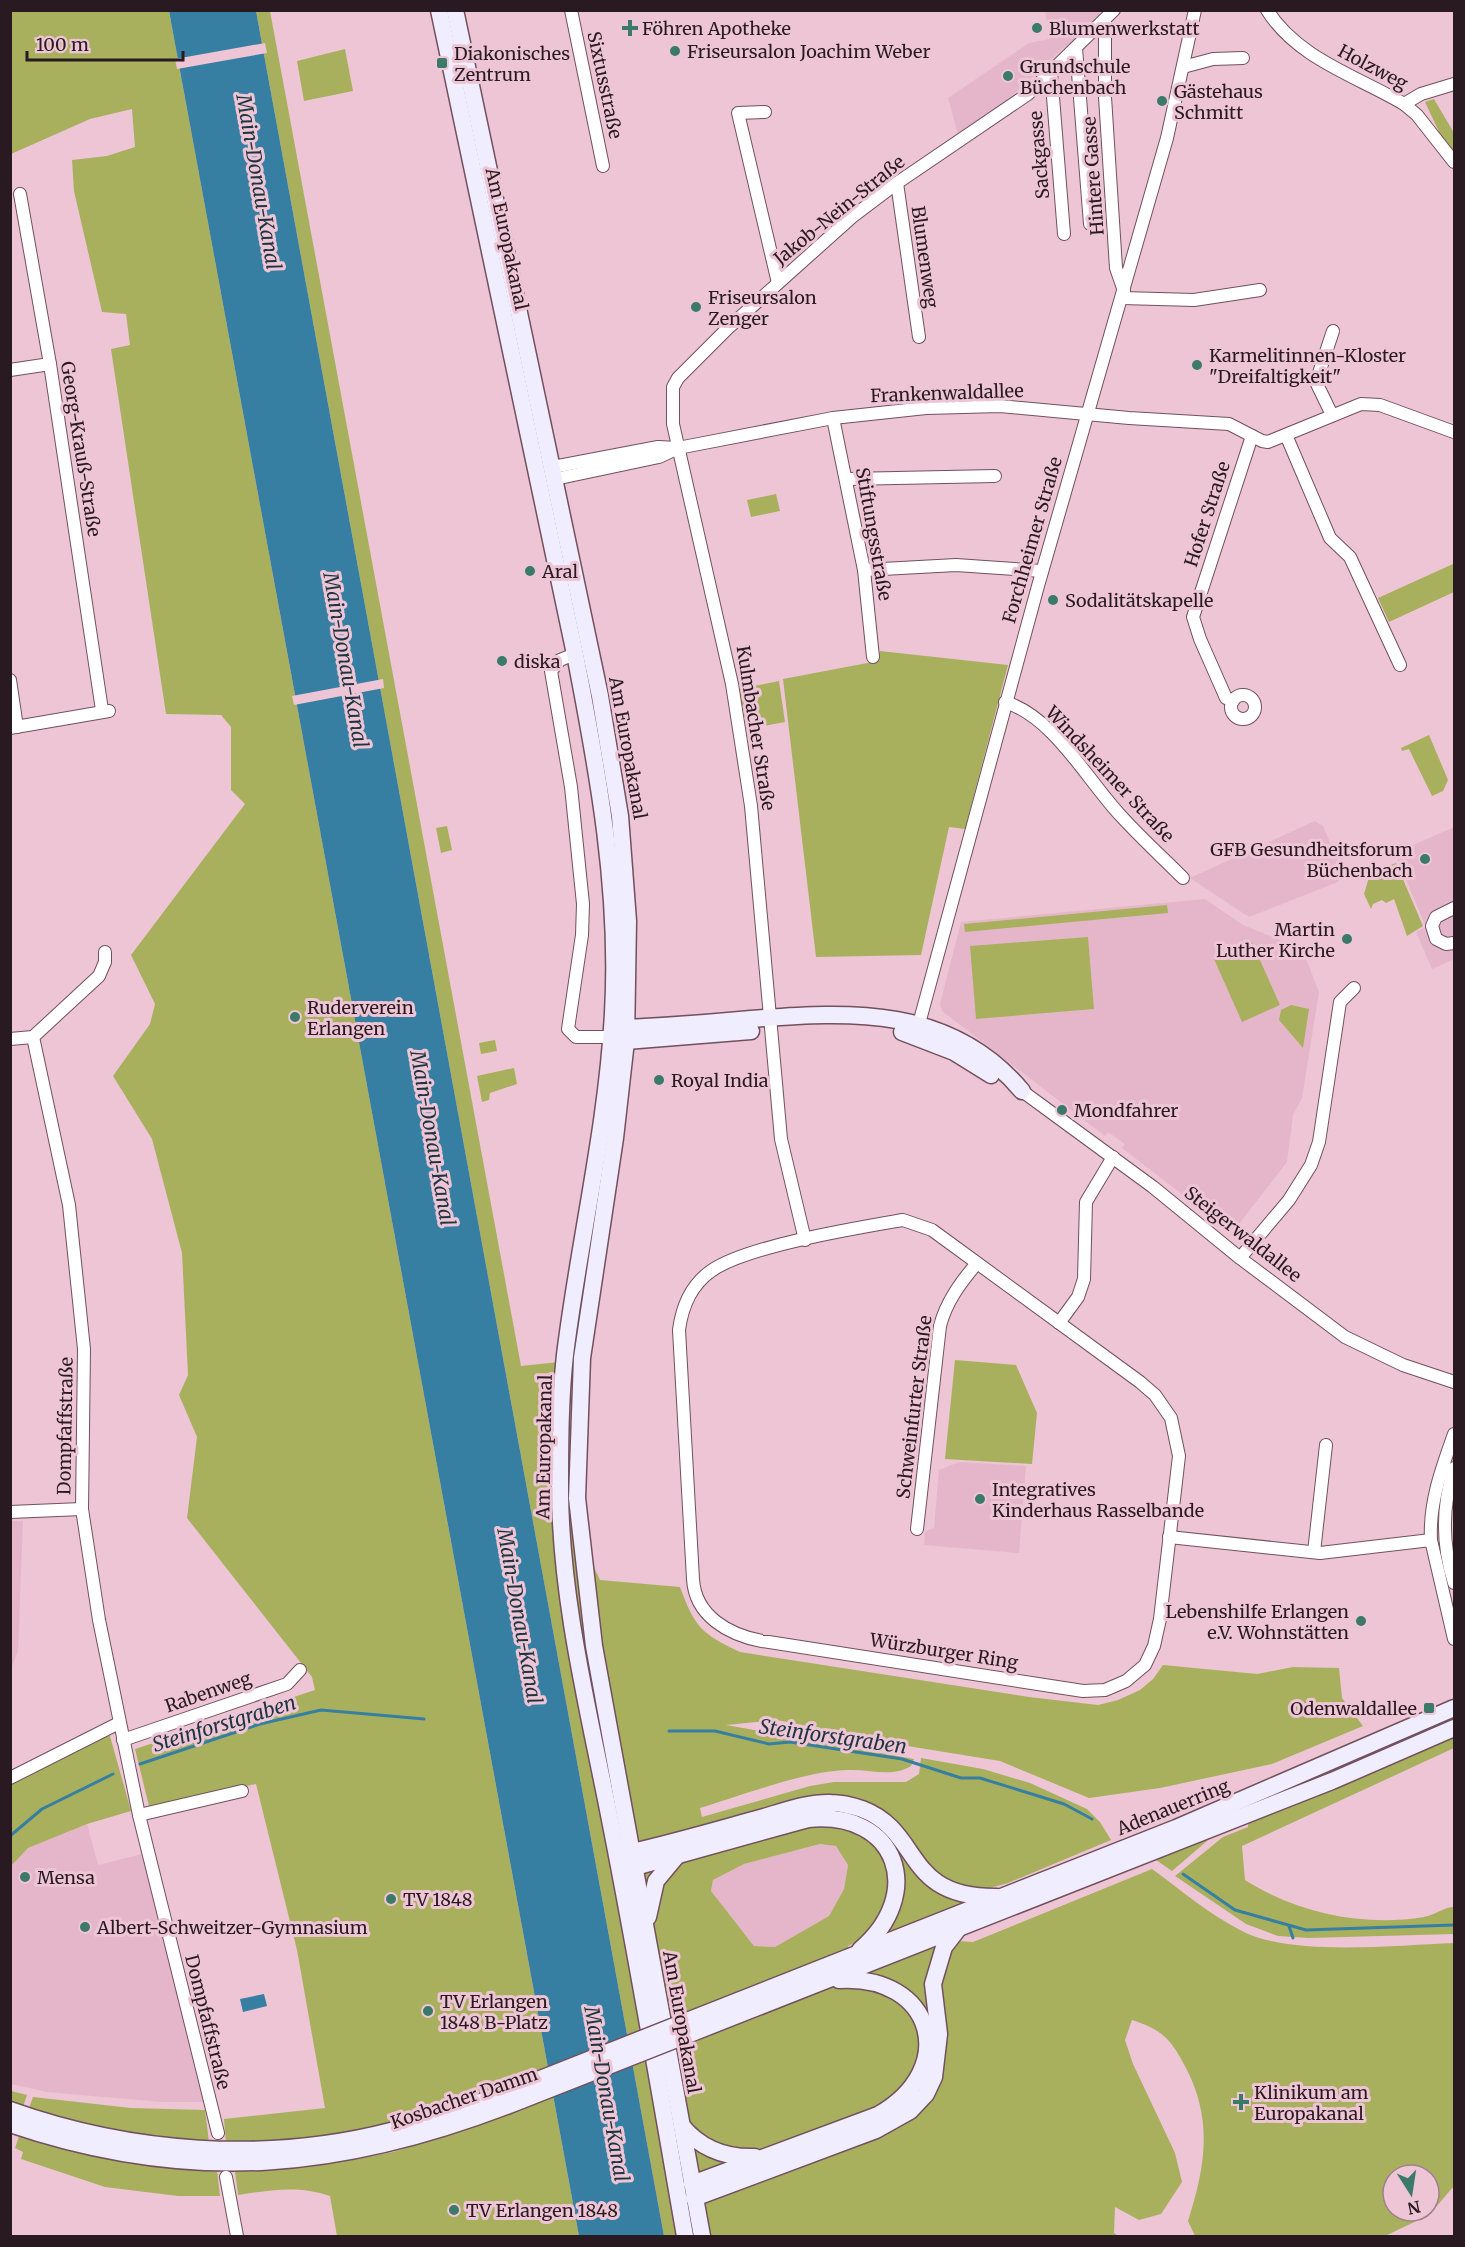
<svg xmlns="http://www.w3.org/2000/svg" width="1465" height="2247" font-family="Merriweather,serif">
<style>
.built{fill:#e5b6c9}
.green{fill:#a9b05d;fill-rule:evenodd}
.water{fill:#367fa3}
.pier{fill:#edc5d5}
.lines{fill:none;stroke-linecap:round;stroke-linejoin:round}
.stream{stroke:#367fa3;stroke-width:3}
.street-casing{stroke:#72505e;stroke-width:14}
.secondary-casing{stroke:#72505e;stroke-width:19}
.street{stroke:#fff;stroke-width:12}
.secondary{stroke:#f0edfe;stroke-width:16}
.secondary-bridge-casing{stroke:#72505e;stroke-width:19;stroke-linecap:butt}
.secondary-bridge{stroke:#f0edfe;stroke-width:16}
.poi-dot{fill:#3b7a68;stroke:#edc5d5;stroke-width:2}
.labels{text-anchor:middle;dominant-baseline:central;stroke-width:6;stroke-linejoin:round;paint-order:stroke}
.poi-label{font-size:18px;fill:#281a20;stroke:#edc5d5;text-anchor:start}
.street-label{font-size:18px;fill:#281a20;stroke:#edc5d5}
.water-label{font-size:20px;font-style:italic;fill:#1d3441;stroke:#edc5d5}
</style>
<rect width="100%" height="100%" fill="#edc5d5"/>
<!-- built -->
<g class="built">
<path d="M1045,11H1099L1101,19L1093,20L1072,45L1070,44L1063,48L1008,100L958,134L948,98L1029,43L1050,39Z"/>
<path d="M1315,821L1323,826L1344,875L1338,882L1249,917L1190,878Z"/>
<path d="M1454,827V959L1432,969L1416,932L1426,927L1395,853Z"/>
<path d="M1205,899L1243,925L1302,949L1319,992L1302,1098L1293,1115L1287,1162L1232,1233L1122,1148L1125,1144L1108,1132L1105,1136L942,1011L940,1004L961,922Z"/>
<path d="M959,1462L1026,1466L1019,1553L924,1545L925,1532L934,1528L939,1470Z"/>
<path d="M11,1521H23L18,1651L11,1669Z"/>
<path d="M87,1824L98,1865L142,1854L205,2102H161L47,2092L11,2084V1866L28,1848Z"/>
<path d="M820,1844L836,1846L848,1864L844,1889L829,1916L775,1947L754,1946L711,1891L713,1880L744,1864Z"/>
</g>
<!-- green -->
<g class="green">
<path d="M10,11H169L579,2236H337L330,2196C299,2185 270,2190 238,2195L235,2171L321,2165L393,2152L526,2107L509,2084C443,2108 379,2130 309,2139C282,2142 254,2142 226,2143L224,2119L325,2108L297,1950L256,1784L149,1806L135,1749L315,1690L312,1677L187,1518L197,1437L179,1395L188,1375L182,1253L152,1139L113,1076L150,1024L155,1004L131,955L245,804L231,790V727L221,715L166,714L111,349L130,345L126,314L102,312L74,191L72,160L107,156L135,147L132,109L90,119L11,154Z"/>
<path d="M256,11H270L521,1366L559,1362L554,1482L600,1580L680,1587C695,1628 702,1634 740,1652L1029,1697L1098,1705L1118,1700L1140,1690L1153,1679L1163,1665L1257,1674L1293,1667L1339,1668L1342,1698L1363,1726L1272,1764L1160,1788L1089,1798L1000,1761L889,1743L777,1720L726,1725L914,1759L911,1766C891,1778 872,1769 848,1770C804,1771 744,1795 700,1808L702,1817L810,1786L834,1782H906L919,1774L921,1758L983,1769L1030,1783L1087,1809L1100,1822L1111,1840L1008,1883L979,1891L967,1890L932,1872L894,1826L835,1798L814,1823C834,1825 855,1825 871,1839C909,1872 889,1927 848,1946L859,1974L944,1940L973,1942L1152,1869C1181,1890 1210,1915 1242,1931C1292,1957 1396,1945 1454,1943V2186L1429,2215L1385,2236H1195L1188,2221C1205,2168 1213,2121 1187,2070C1172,2041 1164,2030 1132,2020L1125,2040L1133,2064L1175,2153L1182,2182L1161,2214L1139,2220L1115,2207L1114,2233L1118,2236H664ZM820,1844L836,1846L848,1865L844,1889L829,1916L775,1947L754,1946L711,1891L713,1880L744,1864ZM1393,2175H1429V2211H1393Z"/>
<path d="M345,49L353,91L304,101L297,61Z"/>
<path d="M1434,99L1454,133V155L1440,134L1425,102Z"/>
<path d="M776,494L780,511L751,517L747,500Z"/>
<path d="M1453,564L1454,592L1389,622L1378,598Z"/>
<path d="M880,651L1008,665L965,829L949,827L921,955L816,957L783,679L878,661Z"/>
<path d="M779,681L785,722L747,729L739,689Z"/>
<path d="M1429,735L1448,780L1443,791L1432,796L1409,749L1402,751L1401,748Z"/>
<path d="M447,826L452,850L441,853L436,828Z"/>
<path d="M1396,863L1423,926L1407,936L1394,899L1386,903L1382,900L1373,904L1371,909L1364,894L1370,874Z"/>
<path d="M1167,905L1168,913L965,932L964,924Z"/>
<path d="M1088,937L1094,1009L976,1019L970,946Z"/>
<path d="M1252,942L1280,1005L1242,1022L1214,959Z"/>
<path d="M1291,1005L1309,1009L1303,1048L1279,1020L1281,1010Z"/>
<path d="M495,1040L497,1051L481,1054L479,1043Z"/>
<path d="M514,1068L517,1084L490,1093L489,1100L482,1102L477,1076Z"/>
<path d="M955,1360L1016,1365L1037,1413L1032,1464L945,1459Z"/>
<path d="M108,1729L131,1811L87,1824L28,1848L11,1866V1778Z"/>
<path d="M1454,1734V1748L1242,1846L1245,1880C1297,1913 1363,1927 1424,1917C1435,1915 1444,1907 1454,1907V1934L1308,1938L1278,1936L1246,1924L1175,1876L1223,1837L1248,1827V1821Z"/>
<path d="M879,1825L972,1902L876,1942L894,1919Z"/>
<path d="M1214,1835L1172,1871L1156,1860Z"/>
<path d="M11,2091L27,2095L23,2107L11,2103Z"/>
<path d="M33,2097L131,2108L205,2110L209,2142L100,2129L29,2108Z"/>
<path d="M19,2136L58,2146L217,2170L220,2196H178L105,2187L21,2159L23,2152L15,2148Z"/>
</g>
<!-- water -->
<g class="water">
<path d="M169,11H256L664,2236H579Z"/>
<path d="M264,1994L267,2006L243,2012L240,1999Z"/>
</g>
<!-- pier -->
<g class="pier">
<path d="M265,43L267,53L177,69L175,59Z"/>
<path d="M383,679L384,688L294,705L292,696Z"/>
</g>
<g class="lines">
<!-- stream -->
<g class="stream">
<path d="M669,1731H715L769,1744L790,1742L902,1759L961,1778H980L1064,1804L1092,1819"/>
<path d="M140,1764L260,1724L321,1710L424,1719"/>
<path d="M10,1836L42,1809L113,1774"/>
<path d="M1183,1874L1235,1910L1306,1930L1454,1925"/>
<path d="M1289,1926L1293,1938"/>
</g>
<defs>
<g id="street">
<path d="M571,10L603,166"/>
<path d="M1267,10C1298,59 1357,76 1404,104L1417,115L1454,162"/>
<path d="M1105,21V97L1116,268L1124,291"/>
<path d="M1076,48L1090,224"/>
<path d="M1183,67L1213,59L1243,58"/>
<path d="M1051,72L1064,234"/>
<path d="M1404,104L1421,94L1454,84"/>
<path d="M765,112L738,113L778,283"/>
<path d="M897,183L919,337"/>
<path d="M20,194L50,364L102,710"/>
<path d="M1122,298L1194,300L1260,290"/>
<path d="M10,370L50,364"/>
<path d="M1332,415L1316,382L1333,331"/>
<path d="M833,418L864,570L873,657"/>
<path d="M1286,435L1330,538L1350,557L1400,665"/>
<path d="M553,467L658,447L678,448L833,418L926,408L1000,406L1129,418L1229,424L1262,441L1268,442L1361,404L1380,405L1454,432"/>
<path d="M555,479L659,457L674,450"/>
<path d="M847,479L995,476"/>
<path d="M864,570L956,565L1042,571"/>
<path d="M575,654L560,660L551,671L571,787L583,904L582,935L568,1029L576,1037H612"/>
<path d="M10,680L17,727"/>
<circle cx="1243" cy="707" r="12"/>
<path d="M1233,701L1226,698L1200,639L1193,617L1252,436"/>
<path d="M1005,702C1054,717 1087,780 1121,816C1141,838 1162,857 1183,878"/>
<path d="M10,728L109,711"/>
<path d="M1454,908L1436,917L1432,926L1436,939L1446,944L1454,943"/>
<path d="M917,1031L1038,586L1167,138L1195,10"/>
<path d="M33,1037L69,1205L84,1349L82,1509L99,1620L139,1815L218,2133"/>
<path d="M10,1039L33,1037L99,976L105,962V952"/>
<path d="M1022,1091L1153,1187L1240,1258L1345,1337L1403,1365L1454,1382"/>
<path d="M903,1220L932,1230L1140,1382L1155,1395L1171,1418L1179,1456L1160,1619L1154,1646L1145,1665L1126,1681L1105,1690L1083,1691L762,1641C729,1635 695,1616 693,1579L679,1330C682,1307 691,1285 711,1271C746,1246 857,1228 903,1220Z"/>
<path d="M805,1240L781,1139L751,806L732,684L673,424V387L678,378L728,328L852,217L897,183L1028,94L1114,10"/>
<path d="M1240,1258L1289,1200L1311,1165L1319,1142L1340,1002L1354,988"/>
<path d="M1059,1323L1078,1297L1084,1279L1086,1202L1113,1157"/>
<path d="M1454,1434C1442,1468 1429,1502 1431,1540L1454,1639"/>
<path d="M1454,1468C1442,1506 1442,1545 1454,1583"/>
<path d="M10,1512L82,1509"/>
<path d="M917,1529L940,1326C946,1302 961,1282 977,1263"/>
<path d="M1169,1537L1320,1553L1431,1540"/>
<path d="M1314,1552L1326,1445"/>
<path d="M123,1740L287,1684L300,1670"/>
<path d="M10,1778L119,1723"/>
<path d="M139,1815L242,1791"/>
<path d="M226,2177L237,2236"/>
</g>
<g id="secondary">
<path d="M439,10L575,654C598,772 620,892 613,1013C607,1128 579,1241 565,1355C560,1400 560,1446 560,1492C561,1604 590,1716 611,1825C638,1962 661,2099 685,2236"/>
<path d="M455,10L600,696L620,816L628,921L626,1041L615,1138L582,1358L577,1498L594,1646L702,2236"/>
<path d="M902,1032L954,1052L991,1075"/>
<path d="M617,1034L627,1028C668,1026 709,1023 751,1019C851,1011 951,1006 1022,1091"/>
<path d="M618,1039L626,1041L751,1031"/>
<path d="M632,1852C676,1842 720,1829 764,1817C785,1811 809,1802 831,1803C841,1803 853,1806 862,1809C923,1832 902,1898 997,1897"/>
<path d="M635,1867L808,1819C898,1810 926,1894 860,1950"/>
<path d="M648,1917L656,1881L676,1857"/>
<path d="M687,2021L1176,1828L1454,1708"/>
<path d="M692,2033L1332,1781L1454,1728"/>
<path d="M10,2110C131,2153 266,2163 391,2131C435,2120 477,2104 520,2087"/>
<path d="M10,2124C192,2186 346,2170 522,2100"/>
<path d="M682,2126C701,2149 726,2158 755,2157"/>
<path d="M692,2184L878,2115C961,2068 933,1974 839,1980"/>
<path d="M694,2198L876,2130L910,2111L926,2094L934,2077L939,2034L933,1984L944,1947L958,1929"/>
</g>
</defs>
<!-- street casing -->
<use href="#street" class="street-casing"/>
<!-- secondary casing -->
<use href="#secondary" class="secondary-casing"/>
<!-- street -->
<use href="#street" class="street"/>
<!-- secondary -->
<use href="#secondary" class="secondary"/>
<defs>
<g id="secondary-bridge">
<path d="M520,2087L687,2021"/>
<path d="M522,2100L692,2033"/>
</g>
</defs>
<!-- secondary-bridge casing -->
<use href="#secondary-bridge" class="secondary-bridge-casing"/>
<!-- secondary-bridge -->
<use href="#secondary-bridge" class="secondary-bridge"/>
</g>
<!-- markers -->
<g class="poi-dot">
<path d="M627 19h6v6h6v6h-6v6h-6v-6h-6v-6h6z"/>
<circle cx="1037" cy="28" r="6"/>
<circle cx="675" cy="51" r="6"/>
<rect x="436" y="57" width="12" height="12" rx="3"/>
<circle cx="1008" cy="76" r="6"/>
<circle cx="1162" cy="101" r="6"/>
<circle cx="696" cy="307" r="6"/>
<circle cx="1197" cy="365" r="6"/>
<circle cx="530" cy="571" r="6"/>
<circle cx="1053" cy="600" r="6"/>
<circle cx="502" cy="661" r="6"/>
<circle cx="1425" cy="859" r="6"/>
<circle cx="1347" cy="939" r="6"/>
<circle cx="295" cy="1017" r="6"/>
<circle cx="659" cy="1080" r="6"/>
<circle cx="1062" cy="1110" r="6"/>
<circle cx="980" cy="1499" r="6"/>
<circle cx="1361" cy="1621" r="6"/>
<rect x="1423" y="1702" width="12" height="12" rx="3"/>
<circle cx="25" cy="1877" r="6"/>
<circle cx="391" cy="1899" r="6"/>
<circle cx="85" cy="1927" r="6"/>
<circle cx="428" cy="2011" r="6"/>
<path d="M1238 2093h6v6h6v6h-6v6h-6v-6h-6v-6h6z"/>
<circle cx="454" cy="2210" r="6"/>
</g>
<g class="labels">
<!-- poi labels -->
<g class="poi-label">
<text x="642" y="28">Föhren Apotheke</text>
<text x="1049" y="28">Blumenwerkstatt</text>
<text x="687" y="51">Friseursalon Joachim Weber</text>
<text x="454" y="53">Diakonisches<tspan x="454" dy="21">Zentrum</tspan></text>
<text x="1020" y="66">Grundschule<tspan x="1020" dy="21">Büchenbach</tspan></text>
<text x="1174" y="91">Gästehaus<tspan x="1174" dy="21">Schmitt</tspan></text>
<text x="708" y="297">Friseursalon<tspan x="708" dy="21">Zenger</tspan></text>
<text x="1209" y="355">Karmelitinnen-Kloster<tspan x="1209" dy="21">"Dreifaltigkeit"</tspan></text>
<text x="542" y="571">Aral</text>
<text x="1065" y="600">Sodalitätskapelle</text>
<text x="514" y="661">diska</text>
<text x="1413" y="849" text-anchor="end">GFB Gesundheitsforum<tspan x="1413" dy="21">Büchenbach</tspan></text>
<text x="1335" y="929" text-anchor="end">Martin<tspan x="1335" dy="21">Luther Kirche</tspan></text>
<text x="307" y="1007">Ruderverein<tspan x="307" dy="21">Erlangen</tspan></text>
<text x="671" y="1080">Royal India</text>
<text x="1074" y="1110">Mondfahrer</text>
<text x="992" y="1489">Integratives<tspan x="992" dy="21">Kinderhaus Rasselbande</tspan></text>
<text x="1349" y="1611" text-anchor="end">Lebenshilfe Erlangen<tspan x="1349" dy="21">e.V. Wohnstätten</tspan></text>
<text x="1417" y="1708" text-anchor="end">Odenwaldallee</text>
<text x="37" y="1877">Mensa</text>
<text x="403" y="1899">TV 1848</text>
<text x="97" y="1927">Albert-Schweitzer-Gymnasium</text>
<text x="440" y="2001">TV Erlangen<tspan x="440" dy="21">1848 B-Platz</tspan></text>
<text x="1254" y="2092">Klinikum am<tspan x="1254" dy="21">Europakanal</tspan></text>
<text x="466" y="2210">TV Erlangen 1848</text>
</g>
<!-- street labels -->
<g class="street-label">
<text transform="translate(1373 67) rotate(28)">Holzweg</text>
<text transform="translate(605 85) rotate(78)">Sixtusstraße</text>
<text transform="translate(1039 155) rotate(-95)">Sackgasse</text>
<text transform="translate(1093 176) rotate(-94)">Hintere Gasse</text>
<text transform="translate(839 210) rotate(-39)">Jakob-Nein-Straße</text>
<text transform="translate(507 239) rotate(78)">Am Europakanal</text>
<text transform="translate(925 257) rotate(82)">Blumenweg</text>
<text transform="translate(947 393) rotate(-2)">Frankenwaldallee</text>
<text transform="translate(81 449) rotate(81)">Georg-Krauß-Straße</text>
<text transform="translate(1207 514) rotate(-72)">Hofer Straße</text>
<text transform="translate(874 534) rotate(80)">Stiftungsstraße</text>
<text transform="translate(1032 540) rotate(-74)">Forchheimer Straße</text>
<text transform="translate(756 728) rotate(81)">Kulmbacher Straße</text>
<text transform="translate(628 748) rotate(80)">Am Europakanal</text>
<text transform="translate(1110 774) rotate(47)">Windsheimer Straße</text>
<text transform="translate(1243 1234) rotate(38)">Steigerwaldallee</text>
<text transform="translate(914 1407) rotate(-83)">Schweinfurter Straße</text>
<text transform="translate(65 1426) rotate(-89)">Dompfaffstraße</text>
<text transform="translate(544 1447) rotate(-89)">Am Europakanal</text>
<text transform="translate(944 1651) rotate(9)">Würzburger Ring</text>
<text transform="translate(208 1692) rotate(-19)">Rabenweg</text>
<text transform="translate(1173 1807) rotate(-22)">Adenauerring</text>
<text transform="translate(208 2022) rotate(76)">Dompfaffstraße</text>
<text transform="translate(682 2022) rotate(80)">Am Europakanal</text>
<text transform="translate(464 2098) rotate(-19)">Kosbacher Damm</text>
</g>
<!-- water labels -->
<g class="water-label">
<text transform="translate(259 182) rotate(80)">Main-Donau-Kanal</text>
<text transform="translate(346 660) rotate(80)">Main-Donau-Kanal</text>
<text transform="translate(433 1138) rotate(80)">Main-Donau-Kanal</text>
<text transform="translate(520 1616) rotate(80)">Main-Donau-Kanal</text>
<text transform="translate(224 1723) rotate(-17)">Steinforstgraben</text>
<text transform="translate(833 1736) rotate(8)">Steinforstgraben</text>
<text transform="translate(607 2094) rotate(80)">Main-Donau-Kanal</text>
</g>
</g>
<!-- border -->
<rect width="1465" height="2247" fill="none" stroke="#281a20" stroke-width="24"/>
<!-- north arrow -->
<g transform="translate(1411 2193) rotate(168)"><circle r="28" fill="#edc5d5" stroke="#9e818d" stroke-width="1.5"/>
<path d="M0-4.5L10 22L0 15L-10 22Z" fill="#3b7a68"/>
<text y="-9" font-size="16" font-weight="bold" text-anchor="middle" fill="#281a20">N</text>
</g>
<!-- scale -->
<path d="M27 51v9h156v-9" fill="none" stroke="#281a20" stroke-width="3"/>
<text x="36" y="51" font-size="18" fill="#281a20" stroke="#edc5d5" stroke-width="4.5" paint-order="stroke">100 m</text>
</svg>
